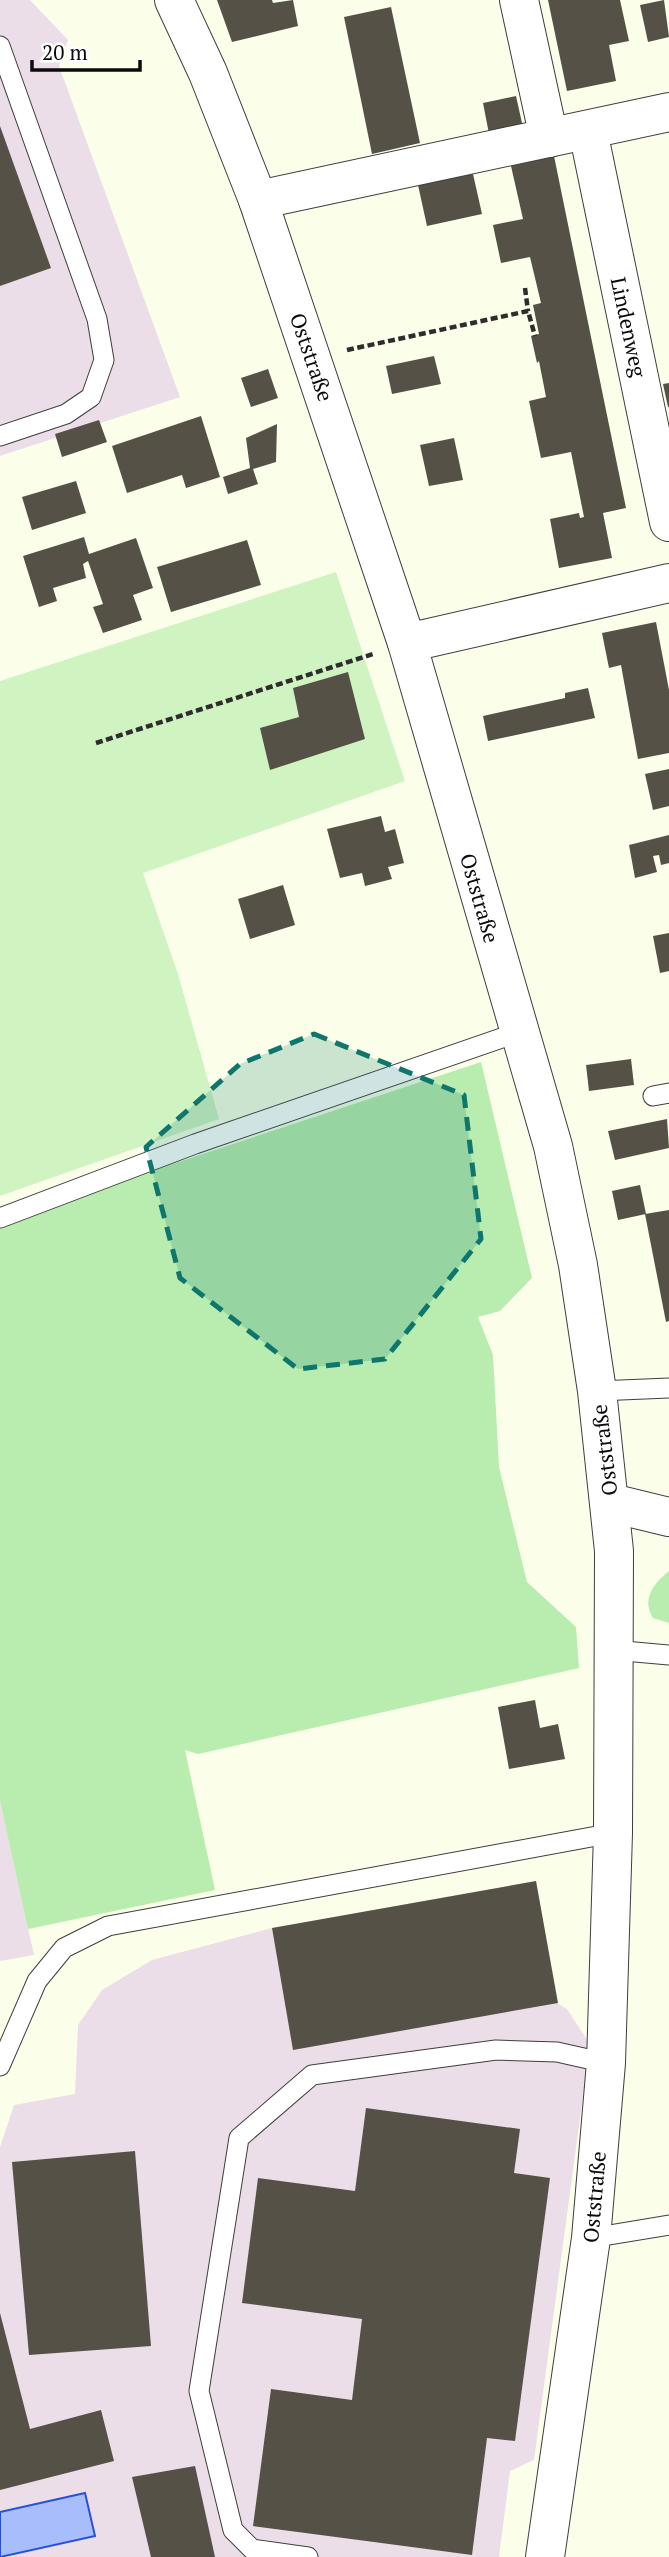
<svg xmlns="http://www.w3.org/2000/svg" width="669" height="2557" font-family="'PT Serif',serif">
<style>
.industrial{fill:#ecdee8}
.green{fill:#b8edaf}
.pitch{fill:#d0f3c2}
.water{fill:#a8befc;stroke:#2851db;stroke-width:2}
.building{fill:#555147}
.lines{fill:none;stroke-linecap:round;stroke-linejoin:round}
.service-casing{stroke:#3e3e3e;stroke-width:21}
.minor-casing{stroke:#3e3e3e;stroke-width:40}
.tertiary-casing{stroke:#3e3e3e;stroke-width:40}
.path{stroke:#2d2d2d;stroke-width:4.5;stroke-dasharray:7 3.5;stroke-linecap:butt}
.service{stroke:#fff;stroke-width:19}
.minor{stroke:#fff;stroke-width:38}
.tertiary{stroke:#fff;stroke-width:38}
.marked{fill:#0f766e;fill-opacity:0.2;stroke:#0f766e;stroke-width:5;stroke-dasharray:14 9;stroke-linejoin:round}
.labels{text-anchor:middle;dominant-baseline:central;stroke-width:7;stroke-linejoin:round;paint-order:stroke}
.street-label{font-size:21px;fill:#0b0b0b;stroke:#fff}
</style>
<rect width="100%" height="100%" fill="#fbffe9"/>
<!-- industrial -->
<g class="industrial">
<path d="M0,0H30L68,40L59,66L180,397L0,456Z"/>
<path d="M0,1801L34,1955L0,1961Z"/>
<path d="M536,1881L557,2003L567,2009L590,2044L534,2460L510,2471L499,2557H0V2147L14,2105L75,2094L78,2025L102,1990L152,1960L272,1928Z"/>
</g>
<!-- green -->
<g class="green">
<path d="M481,1062L532,1278L500,1311L478,1317L493,1355L499,1467L527,1582L576,1627L579,1668L198,1754L185,1750L215,1890L28,1929L0,1801V1228L100,1188Z"/>
<path d="M669,1571V1623L653,1618C641,1599 654,1583 669,1571Z"/>
</g>
<!-- pitch -->
<path class="pitch" d="M336,572L405,781L143,873L178,974L219,1119L0,1196V681Z"/>
<!-- water -->
<path class="water" d="M85,2493L95,2536L0,2557V2512Z"/>
<!-- building -->
<g class="building">
<path d="M217,0H272L273,3L293,0L298,26L232,42Z"/>
<path d="M548,0H620L629,41L609,45L616,81L567,91Z"/>
<path d="M664,0L669,37L648,42L640,5Z"/>
<path d="M391,7L420,143L372,154L344,17Z"/>
<path d="M516,96L524,132L490,139L483,103Z"/>
<path d="M0,126L51,268L0,286Z"/>
<path d="M554,156L626,508L603,513L612,558L559,568L550,519L579,513L580,518L584,517L571,452L541,458L529,401L546,397L539,361L537,363L531,336L539,334L533,305L541,303L530,257L501,263L493,225L523,219L511,166Z"/>
<path d="M473,174L482,214L427,226L418,185Z"/>
<path d="M434,356L441,384L392,394L386,366Z"/>
<path d="M268,369L278,398L251,407L241,378Z"/>
<path d="M669,383V407H668L663,384Z"/>
<path d="M201,416L220,477L186,488L182,475L127,493L112,446Z"/>
<path d="M99,420L107,442L62,457L55,434Z"/>
<path d="M277,424L276,462L253,469L258,484L228,494L223,477L250,468L246,438Z"/>
<path d="M454,438L463,480L429,486L420,445Z"/>
<path d="M76,481L86,513L32,530L22,497Z"/>
<path d="M84,537L89,554L136,538L153,588L133,595L142,620L103,633L93,607L103,604L88,561L83,564L86,578L53,588L57,601L39,607L23,556Z"/>
<path d="M247,540L261,585L171,612L157,567Z"/>
<path d="M656,622L669,690V753L638,759L621,665L609,668L602,633Z"/>
<path d="M348,672L365,739L270,770L260,728L299,717L293,688Z"/>
<path d="M588,688L595,718L488,741L483,716L565,698V693Z"/>
<path d="M669,769V806L653,810L645,774Z"/>
<path d="M381,816L385,832L395,829L404,863L388,867L392,879L365,886L362,873L340,878L327,829Z"/>
<path d="M669,835V863L661,865L659,855L653,856L657,872L635,878L629,845Z"/>
<path d="M283,885L295,925L250,939L238,899Z"/>
<path d="M669,933V971L660,973L653,936Z"/>
<path d="M631,1059L634,1085L589,1091L586,1065Z"/>
<path d="M667,1119L669,1148L615,1160L608,1131Z"/>
<path d="M640,1185L646,1214L618,1220L612,1191Z"/>
<path d="M669,1210V1321L666,1322L645,1214Z"/>
<path d="M535,1700L540,1728L558,1724L565,1759L509,1769L498,1707Z"/>
<path d="M536,1881L558,2003L293,2050L272,1928Z"/>
<path d="M366,2108L520,2129L514,2173L550,2178L515,2441L487,2438L472,2555L253,2526L271,2389L352,2400L362,2319L242,2303L258,2178L355,2191Z"/>
<path d="M135,2151L151,2346L29,2355L12,2162Z"/>
<path d="M0,2313L30,2429L101,2410L114,2461L0,2490Z"/>
<path d="M195,2466L215,2557H151L132,2477Z"/>
</g>
<g class="lines">
<defs>
<g id="service">
<path d="M0,46L97,319L104,360L91,397L66,414L0,436"/>
<path d="M653,1096L669,1093"/>
<path d="M0,1218L195,1144L519,1032"/>
<path d="M597,1391L669,1388"/>
<path d="M613,1650L669,1655"/>
<path d="M0,2066L37,1981L64,1948L108,1926L613,1833"/>
<path d="M591,2238L669,2225"/>
<path d="M308,2557L252,2549L233,2530L199,2391L239,2138L312,2075L496,2050L557,2052L606,2063"/>
</g>
<g id="minor">
<path d="M519,0L549,138"/>
<path d="M588,131L669,522"/>
<path d="M258,200L669,112"/>
<path d="M407,643L669,583"/>
<path d="M611,1503L669,1517"/>
</g>
<path id="tertiary" d="M174,0L208,73L258,200L407,643L553,1146L578,1265L597,1391L614,1551L613,1833L606,2063L591,2238L545,2557"/>
</defs>
<!-- service casing -->
<use href="#service" class="service-casing"/>
<!-- minor casing -->
<use href="#minor" class="minor-casing"/>
<!-- tertiary casing -->
<use href="#tertiary" class="tertiary-casing"/>
<!-- path -->
<g class="path">
<path d="M525,288L528,311"/>
<path d="M347,350L528,311L535,336"/>
<path d="M96,743L373,654"/>
</g>
<!-- service -->
<use href="#service" class="service"/>
<!-- minor -->
<use href="#minor" class="minor"/>
<!-- tertiary -->
<use href="#tertiary" class="tertiary"/>
</g>
<!-- marked area -->
<path class="marked" d="M314,1034L464,1095L481,1239L385,1359L298,1369L180,1278L146,1147L240,1064Z"/>
<g class="labels">
<!-- street labels -->
<g class="street-label">
<text transform="translate(629 327) rotate(78)">Lindenweg</text>
<text transform="translate(312 357) rotate(71)">Oststraße</text>
<text transform="translate(480 898) rotate(74)">Oststraße</text>
<text transform="translate(604 1450) rotate(-97)">Oststraße</text>
<text transform="translate(594 2197) rotate(-85)">Oststraße</text>
</g>
</g>
<!-- scale -->
<path d="M32 60v10h108v-10" fill="none" stroke="#0b0b0b" stroke-width="3.5"/>
<text x="42" y="60" font-size="21" fill="#0b0b0b" stroke="#ffffff" stroke-width="5" paint-order="stroke">20 m</text>
</svg>
